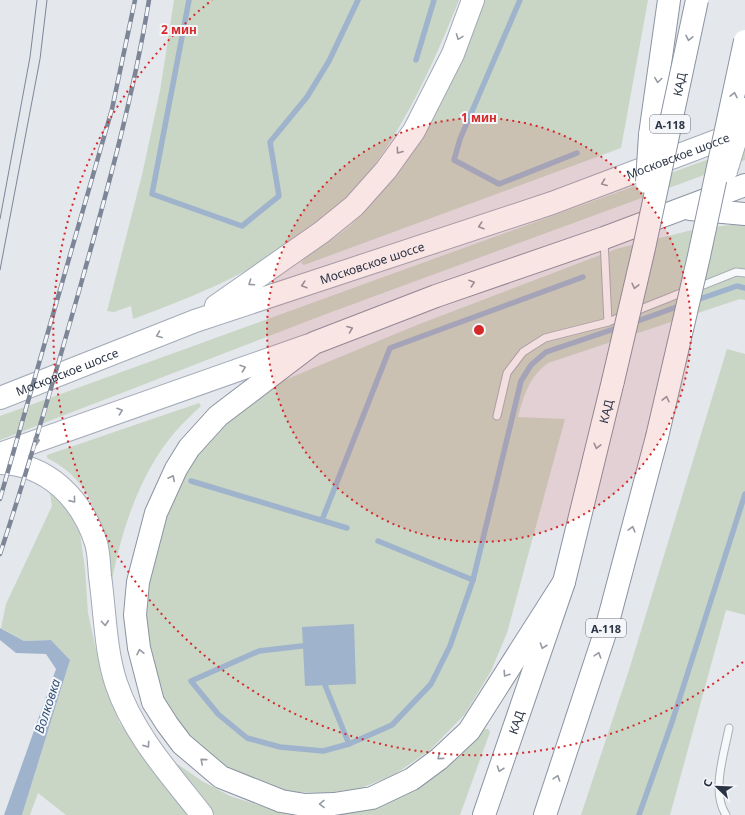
<svg xmlns="http://www.w3.org/2000/svg" width="745" height="815" font-family="'Noto Sans',sans-serif">
<style>
.green{fill:#c9d6c5}
.water{fill:#9fb4cc}
.lines{fill:none;stroke-linecap:round;stroke-linejoin:round}
.stream{stroke:#9fb4cc;stroke-width:5.5}
.lane-casing{stroke:#a9aeb7;stroke-width:9}
.primary-casing{stroke:#a3abb8;stroke-width:24}
.highway-casing{stroke:#8b94a3;stroke-width:24}
.lane{stroke:#f7f8fa;stroke-width:7}
.primary{stroke:#fff;stroke-width:22}
.highway{stroke:#fff;stroke-width:22}
.tram{stroke:#7d8696;stroke-width:1}
.rail-casing{stroke:#7d8696;stroke-width:4.5}
.rail{stroke:#f4f6f9;stroke-width:3;stroke-dasharray:9;stroke-linecap:butt}
.primary-bridge-casing{stroke:#a3abb8;stroke-width:24;stroke-linecap:butt}
.highway-bridge-casing{stroke:#8b94a3;stroke-width:24;stroke-linecap:butt}
.primary-bridge{stroke:#fff;stroke-width:22}
.highway-bridge{stroke:#fff;stroke-width:22}
.oneway{stroke:#959aa2}
.ring{fill:none;stroke:#d62828;stroke-width:2;stroke-dasharray:2 4}
.labels{text-anchor:middle;dominant-baseline:central;stroke-width:4;stroke-linejoin:round;paint-order:stroke}
.shield{fill:#f4f6f9;stroke:#676e7b;stroke-width:1}
.shield-label{font-size:11px;font-weight:bold;fill:#2b3445}
.street-label{font-size:12px;fill:#2b3445;stroke:#f4f6f9}
.water-label{font-size:13px;font-style:italic;fill:#34527a;stroke:#f4f6f9}
.centre{fill:#d62828;stroke:#f4f6f9;stroke-width:2}
.ring-label{font-size:12px;text-anchor:middle;font-weight:bold;fill:#d62828;stroke:#f4f6f9;stroke-width:4;stroke-linejoin:round;paint-order:stroke}
</style>
<rect width="100%" height="100%" fill="#e4e7ec"/>
<!-- green -->
<g class="green">
<path d="M174,0H459C435,60 409,118 371,170C357,189 337,206 319,220C296,238 273,257 247,270C210,290 171,305 133,319L131,306L114,312L107,311L142,175L160,91Z"/>
<path d="M485,0H648L621,148L304,265L301,263L304,259C320,247 341,235 355,221C417,159 456,81 485,0Z"/>
<path d="M745,146V160L326,314L0,440V416Z"/>
<path d="M730,225H745V300L740,299L548,363C529,377 524,395 518,417L565,419L507,633L491,671L465,714L430,750L394,775L361,788L326,793L294,792L250,781L215,763L187,738L165,706L144,633L150,564L173,493L203,443L253,397L285,380L323,364L417,325L616,249L692,230Z"/>
<path d="M727,349L745,354V615L726,610L670,815H581L629,670Z"/>
<path d="M199,403L201,406C192,414 183,423 175,432C137,476 117,543 109,599C102,542 105,487 47,458V455Z"/>
<path d="M50,493L69,512L80,534L85,569L88,613L101,673L119,722L190,815H66L38,793L30,815H22L70,660L51,640L24,641L1,628L6,604L52,506Z"/>
<path d="M483,729H488L490,732L460,815H215L170,759L202,781L230,796L268,808L296,810L397,798L420,787Z"/>
</g>
<!-- water -->
<g class="water">
<path d="M354,624L356,684L305,686L302,627Z"/>
<path d="M0,628L24,641L51,640L70,660L22,815H4L56,669L46,654L16,653L0,640Z"/>
</g>
<g class="lines">
<!-- stream -->
<g class="stream">
<path d="M189,0L152,194L242,226L279,196L270,142L307,97L329,61L358,0"/>
<path d="M520,0L460,139L454,160L499,184L577,153"/>
<path d="M416,60L434,0"/>
<path d="M694,301L737,286L745,288"/>
<path d="M632,323L682,305"/>
<path d="M191,481L347,528"/>
<path d="M322,520L390,348L583,277"/>
<path d="M378,541L473,580"/>
<path d="M310,645L259,651L191,681L218,714L247,738L280,747L323,751L349,744L392,725L431,684L450,646L473,580L521,381L531,365L546,352L620,327"/>
<path d="M324,678L325,685L349,744"/>
<path d="M639,815L672,722L745,494"/>
</g>
<defs>
<g id="lane">
<path d="M604,240L608,322"/>
<path d="M696,288L736,272L745,273"/>
<path d="M497,416L507,373L523,352L545,338L608,322L686,291"/>
<path d="M726,815C711,792 724,754 729,728"/>
</g>
<g id="primary">
<path d="M216,306L322,232L354,206L386,170L414,131L453,54L473,0"/>
<path id="s1" d="M0,398L195,321L552,203L740,132"/>
<path d="M0,454L309,345"/>
<path d="M0,463C48,464 82,499 96,543C99,553 99,565 100,576C105,611 105,649 116,683C133,734 170,774 202,815"/>
</g>
<g id="highway">
<path d="M650,135L669,0"/>
<path d="M690,209L745,214"/>
<path d="M564,582L469,731L439,759L412,779L372,798L334,804L305,805L281,801L221,777L182,744L167,724L153,702L139,648L135,615L138,582L156,513L176,469L189,448L218,416L314,343L436,296L604,238L745,185"/>
<path id="s2" d="M484,815L564,582L613,381"/>
<path d="M545,815L605,633L657,437"/>
</g>
</defs>
<!-- lane casing -->
<use href="#lane" class="lane-casing"/>
<!-- primary casing -->
<use href="#primary" class="primary-casing"/>
<!-- highway casing -->
<use href="#highway" class="highway-casing"/>
<!-- lane -->
<use href="#lane" class="lane"/>
<!-- primary -->
<use href="#primary" class="primary"/>
<!-- highway -->
<use href="#highway" class="highway"/>
<!-- tram -->
<g class="tram">
<path d="M0,219L30,57L37,0"/>
<path d="M0,270L40,59L47,0"/>
</g>
<defs>
<g id="rail">
<path d="M0,499L112,109L135,0"/>
<path d="M0,554C29,467 54,379 79,291C106,195 133,99 149,0"/>
</g>
</defs>
<!-- rail casing -->
<use href="#rail" class="rail-casing"/>
<!-- rail -->
<use href="#rail" class="rail"/>
<defs>
<path id="primary-bridge" d="M726,171L745,109"/>
<g id="highway-bridge">
<path d="M647,182L650,135"/>
<path id="s3" d="M613,381L644,248L697,0"/>
<path d="M657,437L699,256L745,41"/>
</g>
</defs>
<!-- primary-bridge casing -->
<use href="#primary-bridge" class="primary-bridge-casing"/>
<!-- highway-bridge casing -->
<use href="#highway-bridge" class="highway-bridge-casing"/>
<!-- primary-bridge -->
<use href="#primary-bridge" class="primary-bridge"/>
<!-- highway-bridge -->
<use href="#highway-bridge" class="highway-bridge"/>
</g>
<!-- one-way arrows -->
<defs><path id="oneway-chevron" d="M-2-3.5L2.5 0L-2 3.5" fill="none" stroke-width="1.6" stroke-linecap="round" stroke-linejoin="round"/></defs>
<g class="oneway">
<use href="#oneway-chevron" transform="translate(459 37) rotate(111)"/>
<use href="#oneway-chevron" transform="translate(689 38) rotate(102)"/>
<use href="#oneway-chevron" transform="translate(658 80) rotate(98)"/>
<use href="#oneway-chevron" transform="translate(734 95) rotate(-78)"/>
<use href="#oneway-chevron" transform="translate(399 151) rotate(126)"/>
<use href="#oneway-chevron" transform="translate(604 183) rotate(159)"/>
<use href="#oneway-chevron" transform="translate(481 226) rotate(162)"/>
<use href="#oneway-chevron" transform="translate(251 283) rotate(146)"/>
<use href="#oneway-chevron" transform="translate(472 283) rotate(-19)"/>
<use href="#oneway-chevron" transform="translate(304 285) rotate(162)"/>
<use href="#oneway-chevron" transform="translate(635 286) rotate(103)"/>
<use href="#oneway-chevron" transform="translate(350 329) rotate(-21)"/>
<use href="#oneway-chevron" transform="translate(159 335) rotate(158)"/>
<use href="#oneway-chevron" transform="translate(243 368) rotate(-19)"/>
<use href="#oneway-chevron" transform="translate(666 399) rotate(-77)"/>
<use href="#oneway-chevron" transform="translate(120 411) rotate(-19)"/>
<use href="#oneway-chevron" transform="translate(37 441) rotate(-19)"/>
<use href="#oneway-chevron" transform="translate(597 446) rotate(104)"/>
<use href="#oneway-chevron" transform="translate(172 478) rotate(-63)"/>
<use href="#oneway-chevron" transform="translate(73 500) rotate(51)"/>
<use href="#oneway-chevron" transform="translate(632 529) rotate(-75)"/>
<use href="#oneway-chevron" transform="translate(105 623) rotate(85)"/>
<use href="#oneway-chevron" transform="translate(543 646) rotate(109)"/>
<use href="#oneway-chevron" transform="translate(140 652) rotate(-102)"/>
<use href="#oneway-chevron" transform="translate(598 655) rotate(-72)"/>
<use href="#oneway-chevron" transform="translate(506 674) rotate(123)"/>
<use href="#oneway-chevron" transform="translate(147 745) rotate(55)"/>
<use href="#oneway-chevron" transform="translate(440 757) rotate(140)"/>
<use href="#oneway-chevron" transform="translate(203 761) rotate(-140)"/>
<use href="#oneway-chevron" transform="translate(500 769) rotate(109)"/>
<use href="#oneway-chevron" transform="translate(557 778) rotate(-72)"/>
<use href="#oneway-chevron" transform="translate(322 804) rotate(179)"/>
</g>
<!-- distance rings -->
<circle cx="479" cy="330" r="212" fill="#d62828" fill-opacity=".12"/>
<g class="ring">
<circle cx="479" cy="330" r="212"/>
<path d="M743 662A424 424 0 0 1 212 0"/>
</g>
<g class="labels">
<!-- shield labels -->
<g class="shield">
<rect x="650" y="115" width="40" height="18" rx="3"/>
<rect x="586" y="619" width="40" height="18" rx="3"/>
</g>
<g class="shield-label">
<text x="670" y="124">А-118</text>
<text x="606" y="628">А-118</text>
</g>
<!-- street labels -->
<g class="street-label">
<text stroke="none"><textPath href="#s3" startOffset="304">КАД</textPath></text>
<text stroke="none"><textPath href="#s1" startOffset="720">Московское шоссе</textPath></text>
<text stroke="none"><textPath href="#s1" startOffset="396">Московское шоссе</textPath></text>
<text stroke="none"><textPath href="#s1" startOffset="72">Московское шоссе</textPath></text>
<text stroke="none"><textPath href="#s2" startOffset="422">КАД</textPath></text>
<text stroke="none"><textPath href="#s2" startOffset="98">КАД</textPath></text>
</g>
<!-- water labels -->
<g class="water-label">
<text transform="translate(47 706) rotate(-72)">Волковка</text>
</g>
</g>
<circle cx="479" cy="330" r="6" class="centre"/>
<g class="ring-label">
<text x="179" y="34">2 мин</text>
<text x="479" y="122">1 мин</text>
</g>
<!-- north arrow -->
<g transform="translate(717 787) rotate(293)" stroke="#f4f6f9" stroke-width="3" paint-order="stroke">
<path d="M0-3L7 15L0 10L-7 15Z" fill="#2b3445"/>
<text y="-6" font-size="11" font-weight="bold" text-anchor="middle" fill="#2b3445">С</text>
</g>
</svg>
